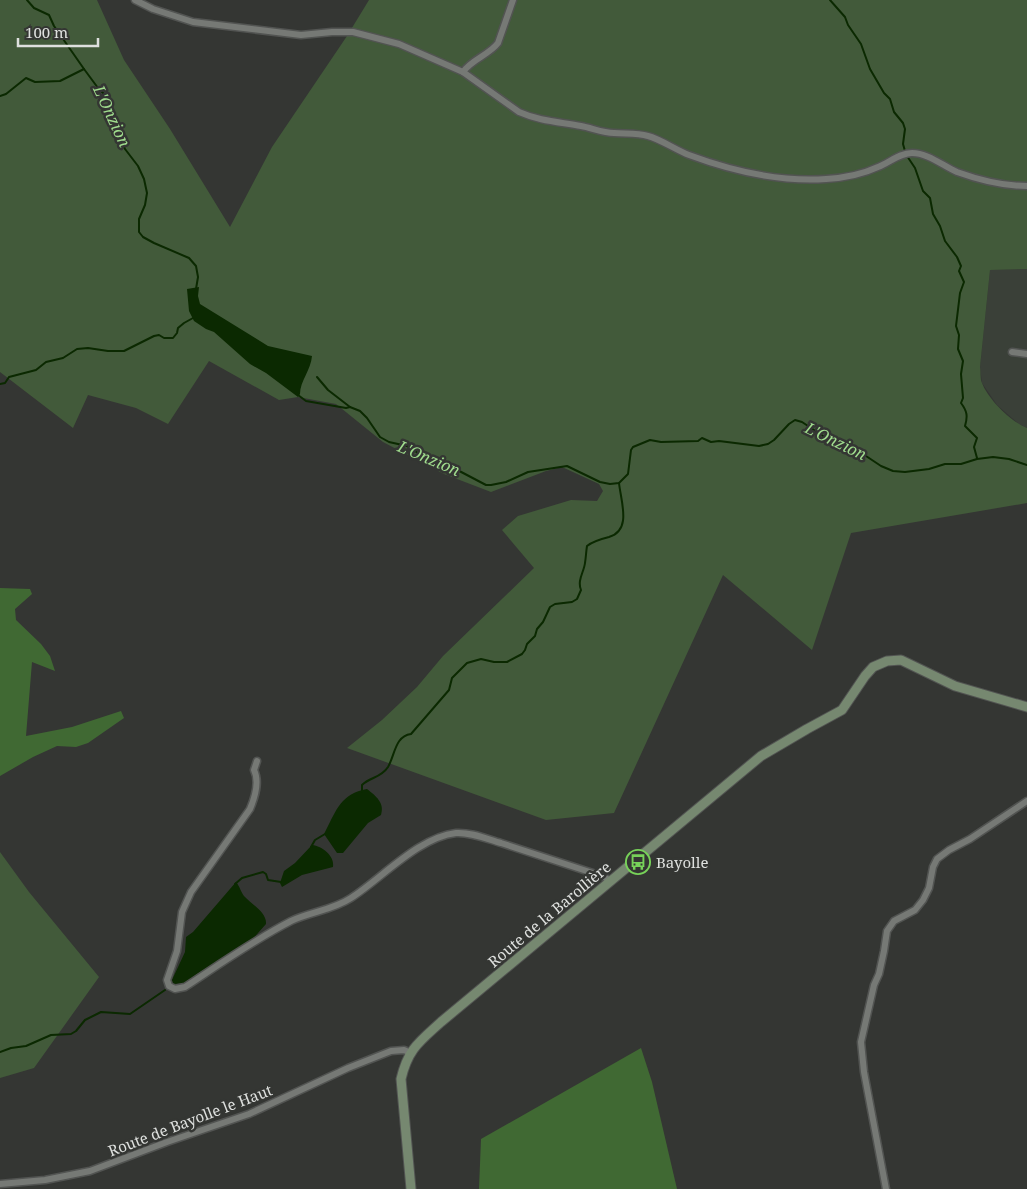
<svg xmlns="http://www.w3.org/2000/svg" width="1027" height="1189" font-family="'Noto Serif',serif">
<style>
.built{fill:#3a4038}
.green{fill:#425a3a}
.forest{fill:#406933}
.water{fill:#0b2901}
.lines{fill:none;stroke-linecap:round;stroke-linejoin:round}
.stream{stroke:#0b2901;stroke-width:2}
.street-casing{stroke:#525452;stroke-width:9}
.secondary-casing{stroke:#525452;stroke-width:11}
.street{stroke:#767975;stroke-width:6}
.secondary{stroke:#768870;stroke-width:9}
.labels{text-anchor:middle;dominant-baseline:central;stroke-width:5;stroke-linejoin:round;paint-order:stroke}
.poi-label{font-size:15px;fill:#dee0de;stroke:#343633;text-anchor:start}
.street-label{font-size:15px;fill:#dee0de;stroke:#343633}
.water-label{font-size:16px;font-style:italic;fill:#a0dd8e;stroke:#343633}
</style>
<rect width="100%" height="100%" fill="#343633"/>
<!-- built -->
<path class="built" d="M1027,269V428L1019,424L997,405L982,383L980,367L990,270Z"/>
<!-- green -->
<g class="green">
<path d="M0,0H97L124,60L170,129L230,227L272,147L347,36L369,0H1027V269L990,270L980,367C981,372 980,379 982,383C988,399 1011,422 1027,428V503L851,533L812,650L723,575L614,813L546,820L347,748L382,720L417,687L443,656L534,568L502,530L518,516L571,500L597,501L603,491L599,484L562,467L546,471L491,492L444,474L383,442L336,404L298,397L279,400L209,361L168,424L136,408L88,395L73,428L0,372Z"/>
<path d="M0,852L29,892L99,977L34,1068L0,1078Z"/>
</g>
<!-- forest -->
<g class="forest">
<path d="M0,588L30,589L32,594L15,609L16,620L41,644L50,656L55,671L32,662L26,736L72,727L121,711L124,718L88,743L76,747L57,746L33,757L0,776Z"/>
<path d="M641,1048L652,1082L677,1189H479L481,1139Z"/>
</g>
<!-- water -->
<g class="water">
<path d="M199,287L198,296L200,304L268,346L312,356C311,370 300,381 300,394L298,397L266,373L250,364L214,332L206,329L194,321L189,311L187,289Z"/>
<path d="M367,789C376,796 385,803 381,815L368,823L343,853H337L324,834L326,830C337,809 341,794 367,789Z"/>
<path d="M312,845C322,846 335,856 333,867L302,875L282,887L280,883L284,871L295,863Z"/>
<path d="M236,882C240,887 241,892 244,896C251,904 267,912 266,924L250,942L197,974L185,983L173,984L172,980L185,952L186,937L193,932Z"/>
</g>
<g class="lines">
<!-- stream -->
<g class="stream">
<path d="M27,0L34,8L49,15L54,26L84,69L98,88L106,96L109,102L110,113L114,126L125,149L138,166L144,179L147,193L145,205L139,219V232L143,237L154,243L189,258L196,266L198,277L196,289"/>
<path d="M830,0L845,17L848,25L861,44L870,69L884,93L890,99L894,112L903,123L905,129L903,144L905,151"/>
<path d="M0,96L6,94L26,78L35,82L60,81L84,69"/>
<path d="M907,156L915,168L923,191L930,198L933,214L940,226L945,241L957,257L961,266L959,271L964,282L960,293L956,326L959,335L958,349L963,361L961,374L963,398L961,403C967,411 968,416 965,426L977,438L974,447L977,458"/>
<path d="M317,377L328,390L350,407L360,411L367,418L380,437L389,442L407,446L429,460L446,464L486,485H491L506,482L528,472L567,466L600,482L610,484L619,483L628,474L631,450L633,447L650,440L661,442L698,441L702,438L711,442L719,441L759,446L768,444L774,440L789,424L795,420L802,422L823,436L842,440L881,466L893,471L905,472L929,469L945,464H961L977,459L993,457L1009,459L1027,465"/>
<path d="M0,384L5,383L9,377L36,370L46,362L63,358L77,349L88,348L108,351H124L154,336L159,335L164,338H173L177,333L178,328L184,323L193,318"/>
<path d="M298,395L306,401L346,408L350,407"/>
<path d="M362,792V785C370,777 381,778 388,767C395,755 395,736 411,734L449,690L452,678L467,663L481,659L494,662H507L522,654L525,650L527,644L535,636L537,629L543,622L550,607L555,604L572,602L577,599L581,590C577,580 584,572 585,563C586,557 586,552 587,546C593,541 601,539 609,537C632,530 621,502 619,483"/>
<path d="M311,847L315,840L325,834"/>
<path d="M235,884L242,878L263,872L266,874L268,880L281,882"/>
<path d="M0,1052L11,1048L26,1046L51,1035L71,1034L76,1031L85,1020L101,1012L130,1014L165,990"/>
</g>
<defs>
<g id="street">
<path d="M135,0L153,9L193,22L301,35L332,32H353L399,44L463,72L519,112C539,121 560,122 581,126C592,128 603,133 614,133C626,134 637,133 648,136C660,139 676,150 689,155C732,171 780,182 826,179C843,178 863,174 878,167C889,163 899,153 912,153C928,153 943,166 957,172C979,180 1004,186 1027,186"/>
<path d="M463,72C472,59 489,55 498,43L513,0"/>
<path d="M1012,352L1027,354"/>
<path d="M257,761L254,770C260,782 255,797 250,809L191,892L182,912L177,951L167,980L169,986L175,989L185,987C220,964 254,940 291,921C310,912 333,910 351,898C382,878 419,837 456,833C471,832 487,839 501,843C534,854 568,865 602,876L611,881"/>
<path d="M0,1184L45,1180L90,1171L167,1142L249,1114L348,1068L391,1051L404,1050L411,1053"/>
<path d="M886,1189L864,1072L861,1042L874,985L879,974L884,951L887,931L894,921L915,910L923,900L929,888L933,867L937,859L949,850L970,839L1027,801"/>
</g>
<path id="secondary" d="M411,1189L401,1079C408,1049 419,1042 441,1022L761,756L807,729L842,710L865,676L873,667L887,661L901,660L955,686L1027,707"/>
</defs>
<!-- street casing -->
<use href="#street" class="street-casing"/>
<!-- secondary casing -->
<use href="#secondary" class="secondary-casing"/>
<!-- street -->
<use href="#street" class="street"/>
<!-- secondary -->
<use href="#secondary" class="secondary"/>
</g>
<!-- icons -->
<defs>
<symbol id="bus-ring" viewBox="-11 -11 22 22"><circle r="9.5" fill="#343633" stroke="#77d259" stroke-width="1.5"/><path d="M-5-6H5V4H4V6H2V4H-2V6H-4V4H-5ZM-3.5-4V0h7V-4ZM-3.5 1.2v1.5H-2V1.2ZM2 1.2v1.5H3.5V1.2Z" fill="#77d259"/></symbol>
</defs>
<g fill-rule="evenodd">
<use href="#bus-ring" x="624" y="848" width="28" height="28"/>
</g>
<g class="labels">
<!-- poi labels -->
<g class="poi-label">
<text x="656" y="862">Bayolle</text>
</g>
<!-- street labels -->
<g class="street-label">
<text transform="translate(549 914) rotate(-40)">Route de la Barollière</text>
<text transform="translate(190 1120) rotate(-21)">Route de Bayolle le Haut</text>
</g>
<!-- water labels -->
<g class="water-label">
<text transform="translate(112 116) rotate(65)">L'Onzion</text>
<text transform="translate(836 441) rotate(26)">L'Onzion</text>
<text transform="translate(429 458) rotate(23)">L'Onzion</text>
</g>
</g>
<!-- scale -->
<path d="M18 38v8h80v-8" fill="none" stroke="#dee0de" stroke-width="2.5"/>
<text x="25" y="38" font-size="15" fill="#dee0de" stroke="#343633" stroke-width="4" paint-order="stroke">100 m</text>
</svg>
